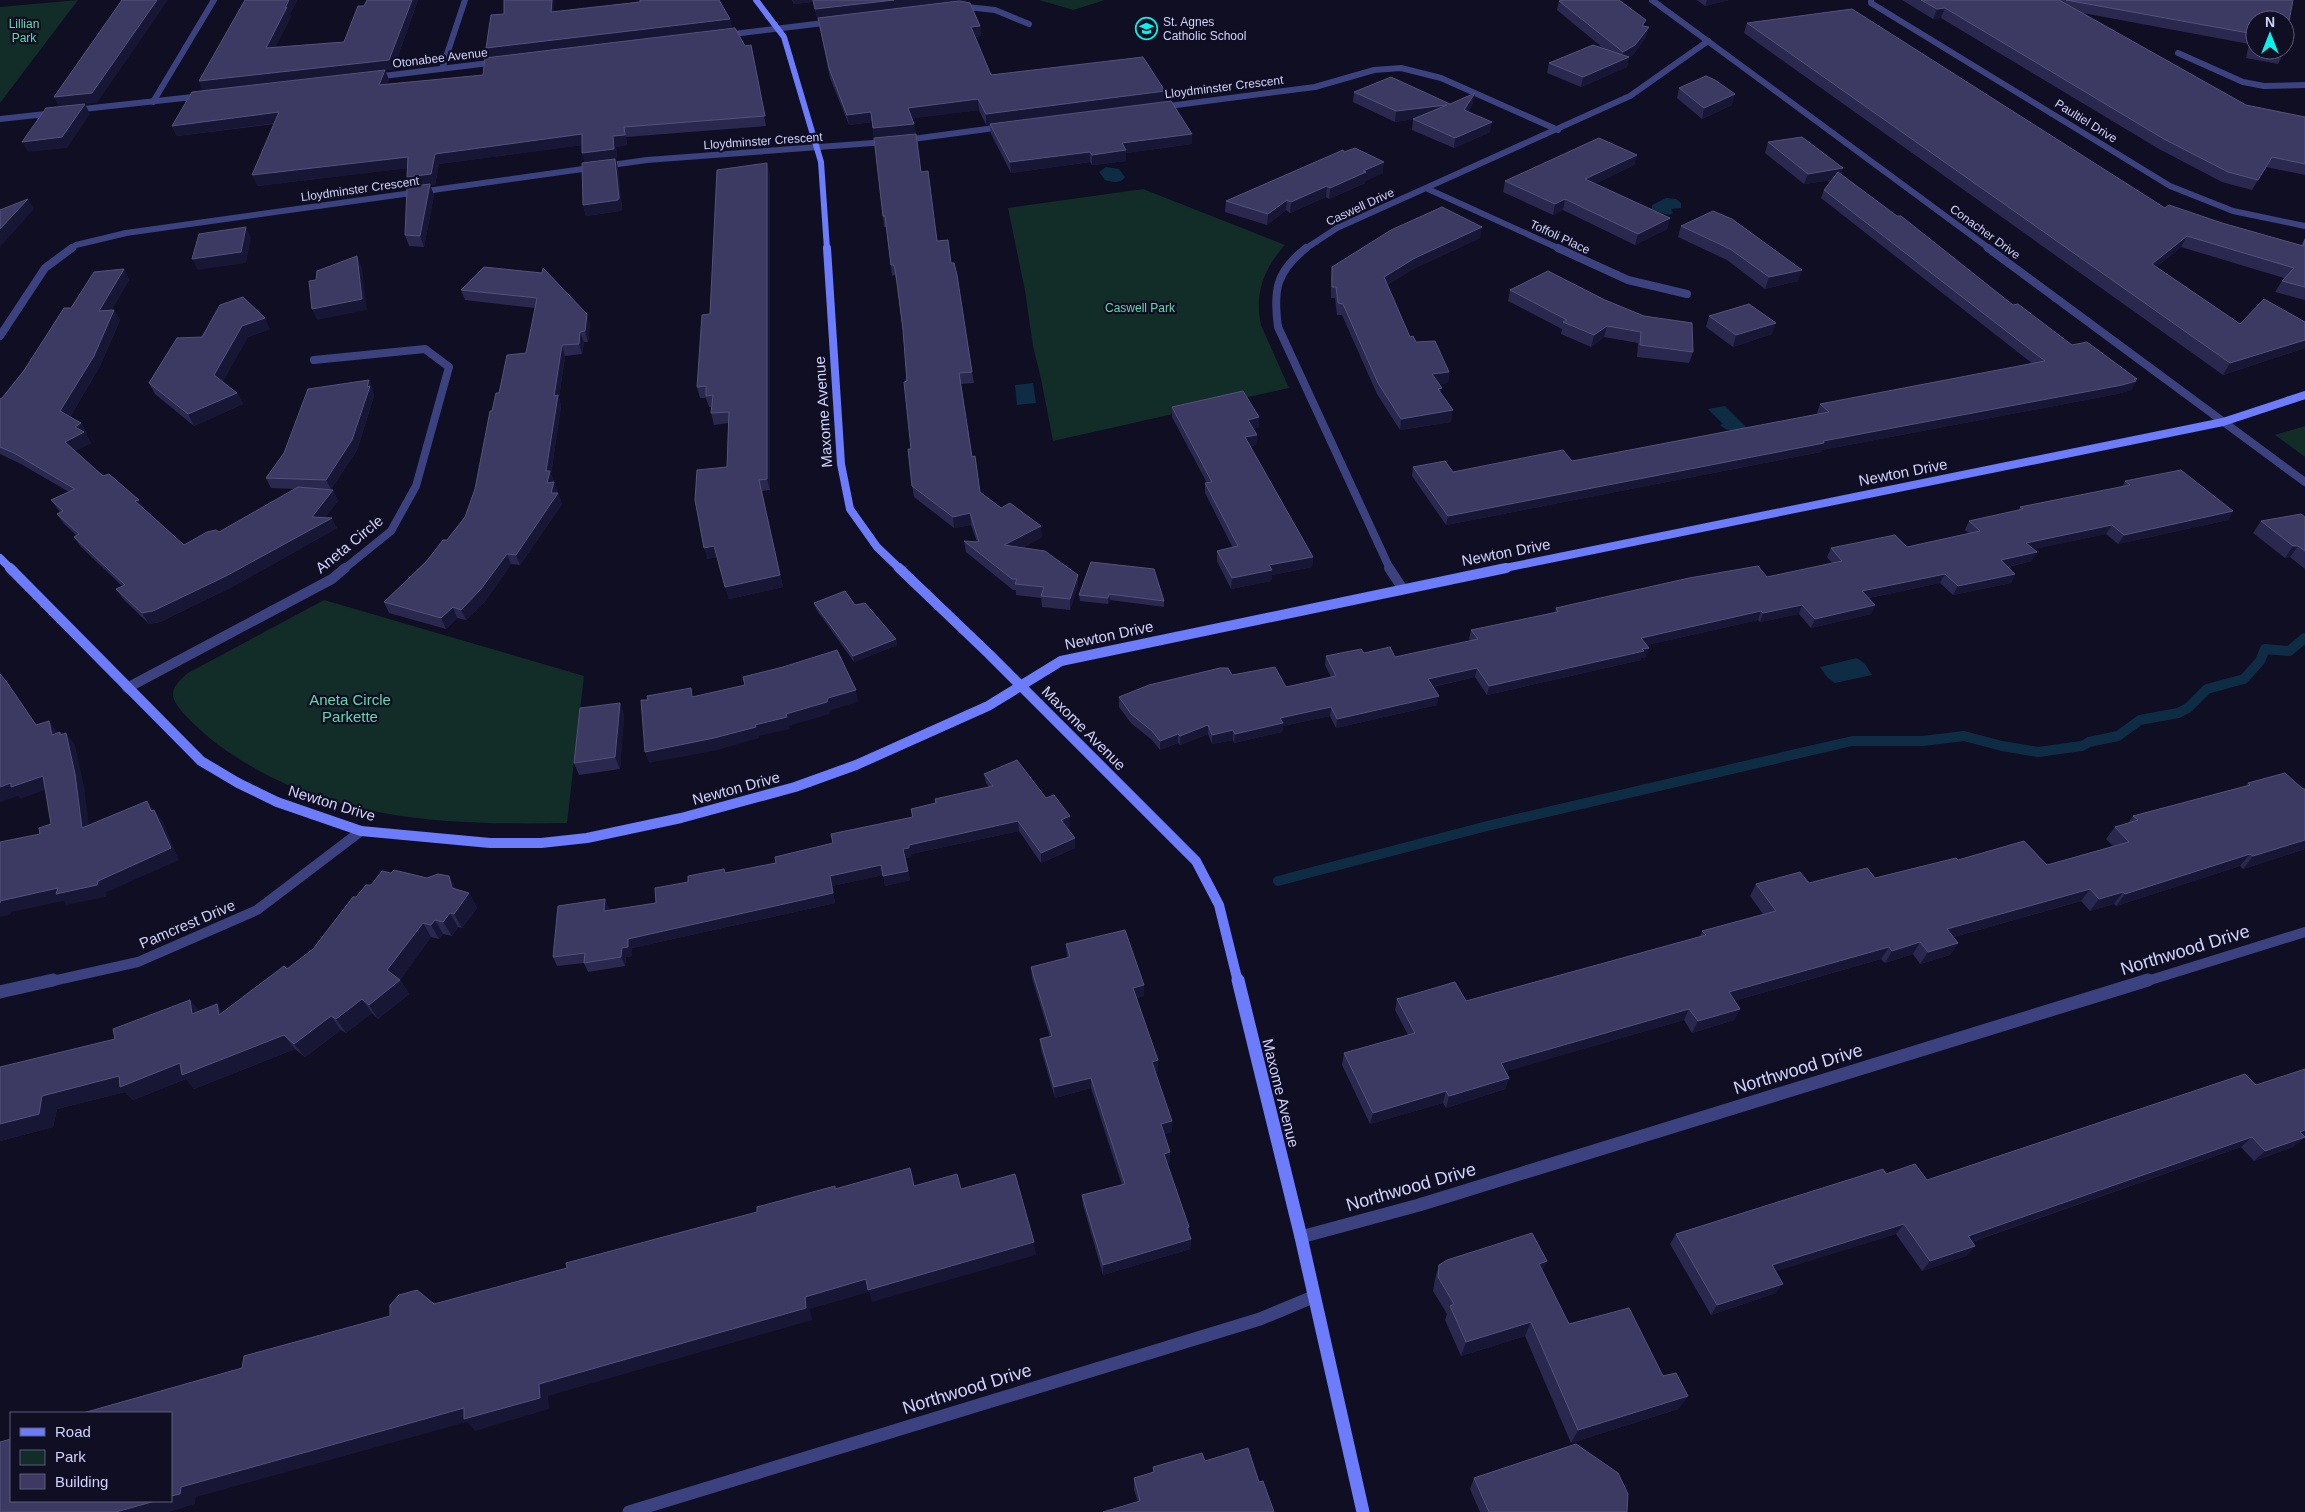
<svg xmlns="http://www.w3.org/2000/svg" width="2305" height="1512" font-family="Helvetica,sans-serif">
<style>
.green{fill:#122c27}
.water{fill:#0f2c45}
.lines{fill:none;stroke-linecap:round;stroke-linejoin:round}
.stream{stroke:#0f2c45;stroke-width:10}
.street-far3{stroke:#3b427f;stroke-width:6}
.street-far2{stroke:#3b427f;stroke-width:8}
.street-far1{stroke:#3b427f;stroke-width:10}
.street{stroke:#3b427f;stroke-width:13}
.secondary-far3{stroke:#6c7cfa;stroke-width:6}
.secondary-far2{stroke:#6c7cfa;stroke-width:8}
.secondary-far1{stroke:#6c7cfa;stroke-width:10}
.secondary{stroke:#6c7cfa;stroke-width:13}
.wall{fill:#2b284f}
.shaded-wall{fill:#181635}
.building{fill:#3c3a62;stroke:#54527a}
.labels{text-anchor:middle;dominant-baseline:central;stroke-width:4.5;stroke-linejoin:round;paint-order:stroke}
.far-poi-label{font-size:12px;fill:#d1d2fd;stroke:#0f0e22;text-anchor:start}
.far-park-label{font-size:12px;fill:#60daab;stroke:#0f0e22}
.far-street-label{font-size:12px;fill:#d1d2fd;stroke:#0f0e22}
.street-label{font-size:15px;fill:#d1d2fd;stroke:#0f0e22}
.park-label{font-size:15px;fill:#60daab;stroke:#0f0e22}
.near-street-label{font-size:18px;fill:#d1d2fd;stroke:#0f0e22}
</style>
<rect width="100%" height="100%" fill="#0f0e22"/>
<!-- green -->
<g class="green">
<path d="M78,0L0,103V7Z"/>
<path d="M1039,0H1105L1073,10Z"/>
<path d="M1143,189L1285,245C1264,268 1254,294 1261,325L1289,388L1053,441L1041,379L1033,346L1025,291L1008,208Z"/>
<path d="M2305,426V457L2275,435Z"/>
<path d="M324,600L584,676L567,823C456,825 342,822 244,762C224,750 204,735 188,718C170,699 166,691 188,673Z"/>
</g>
<!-- water -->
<g class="water">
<path d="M1106,167L1119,169L1125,177C1121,184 1112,182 1105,180L1099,172Z"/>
<path d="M1666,198L1676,199L1681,203V208L1671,209L1673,213L1669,215L1652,210V205Z"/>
<path d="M1033,383L1036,403L1017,405L1015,385Z"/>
<path d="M1725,406L1747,428C1737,430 1728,433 1720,425L1723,424L1708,409Z"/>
<path d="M1857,658L1865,664L1872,675L1835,683L1827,677L1820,667Z"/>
</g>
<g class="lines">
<!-- stream -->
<path class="stream" d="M1278,881L1487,826L1852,741H1923L1964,736L2002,746L2038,752L2082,746L2089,742L2118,736L2140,720L2178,713L2188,708L2207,689L2244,679L2260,661L2265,649L2289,651L2305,638"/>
<!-- street-far3 -->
<g class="street-far3">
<path d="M1652,0L1990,249"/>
<path d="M1871,0V3L2170,186L2233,211L2305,226"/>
<path d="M958,6L995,10L1029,24"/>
<path d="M725,35L832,22"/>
<path d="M2178,53L2243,82L2264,86L2305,85"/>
<path d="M442,69L465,0"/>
<path d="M375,77L497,62"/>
<path d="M153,102L214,0"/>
<path d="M1161,107L1315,87L1374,70L1401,68L1441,78L1558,130"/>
<path d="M74,110L202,96"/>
<path d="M0,119L55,113"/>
<path d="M905,140L1002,127"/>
<path d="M1428,189L1560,249"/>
<path d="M70,249L76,245L126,233L647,160L886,142"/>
<path d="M1305,249L1337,228L1630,96L1708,41"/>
</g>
<!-- street-far2 -->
<g class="street-far2">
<path d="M1306,248C1276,272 1273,290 1278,327L1390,569"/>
<path d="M1558,248L1628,280L1687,294"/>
<path d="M1988,248L2305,482"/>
<path d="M0,336L45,268L72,248"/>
<path d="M314,360L425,349L449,367L416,486L391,531L344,569"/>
</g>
<!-- street-far1 -->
<g class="street-far1">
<path d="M1389,568L1403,589"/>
<path d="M127,688L332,579L345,568"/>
<path d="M48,982L138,962L257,910L361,831"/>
<path d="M2144,982L2305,932"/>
</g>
<!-- street -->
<g class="street">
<path d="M0,992L53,980"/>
<path d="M1301,1237L1419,1205L2148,980"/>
<path d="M629,1512L1260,1319L1313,1297"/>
</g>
<!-- secondary-far3 -->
<path class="secondary-far3" d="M756,0L784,37L821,162L827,249"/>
<!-- secondary-far2 -->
<g class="secondary-far2">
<path d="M827,248L841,464L850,509L877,547L900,569"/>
<path d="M0,558L11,569"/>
<path d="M1500,569L2223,422L2305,395"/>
</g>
<!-- secondary-far1 -->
<g class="secondary-far1">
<path d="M10,568L201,761L238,783L277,802L361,831L490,843H541L587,838L681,818L795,787L856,765L988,706L1061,661L1506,568"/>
<path d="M899,568L989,654L1196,861L1219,905L1238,982"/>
</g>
<!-- secondary -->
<path class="secondary" d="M1238,980L1301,1237L1363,1512"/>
</g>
<!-- wall -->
<g class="wall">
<path d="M245,0H297L290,14L291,17L275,47L344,42L367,0H418L393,70H385L389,80L387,84L483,75L489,58L486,48L504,14V0H554V12L730,19L732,29L745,46L751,45L766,126L626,137L627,145L616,147L617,159H616L618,169L622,209L620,211L586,216L583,205L585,163L582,153V145L439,164L435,185H430L434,195L424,247L409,246L405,235L410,187L407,168L257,186L274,124L177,136L172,126L203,90L199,81Z"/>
<path d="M792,0H966V2H964L980,26L981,36L975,37L991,75L1165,101L1192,144L1126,153V161L1092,165L1090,162L1011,173L991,134L990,124L986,125L979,110L912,118L914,124L921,172L937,241L951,263L972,372L974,383L961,384L972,457L980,492L1042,537L1022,548L1078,586L1070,610L1042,607L1041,598L1016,595V590H1013L966,552L964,541L977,542L971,525L954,528L914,497L912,486L911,449L903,330L897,286L895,275L892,276L886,227H884L872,122L849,125L830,78L818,18L831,17L817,18L813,2L794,4Z"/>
<path d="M1559,0H1619L1645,26L1646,37L1633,55L1629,57L1627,67L1581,87L1547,73L1549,63L1603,48L1557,10L1559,1H1560Z"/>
<path d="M1697,0H1729L1705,6Z"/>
<path d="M1902,0H2293L2255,20V50H2284L2283,54L2278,64L2246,58L2249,44L2083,13L2246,105L2305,117V175L2266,167L2252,190L2222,182L2159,149L1941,18L1933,19Z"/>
<path d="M1747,23L2165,208L2222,223L2301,245L2305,238V300L2275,292L2282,281L2284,278L2181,247L2156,267L2240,324L2305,322V348L2223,375L1744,33Z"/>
<path d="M1679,88L1732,105L1702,119L1677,98Z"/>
<path d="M1354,92L1450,104L1473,103L1468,112L1490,132L1454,148L1412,130L1413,119H1414L1395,122L1353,102Z"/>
<path d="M1768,142L1841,174L2013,305L2072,345L2136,381L2131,390L2117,394L1822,450L1821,452L1446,525L1412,476L1413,467L1453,472L1572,461L1818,414L1817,413L1820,404L2033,364L1821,198L1824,190L1832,180L1804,184L1765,153Z"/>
<path d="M1344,152L1383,173L1365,181V183L1329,199L1326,197L1290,213L1286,210L1267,225L1225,212L1226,201Z"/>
<path d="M1637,155L1634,165L1595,184L1670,218L1667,229L1635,245L1563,210L1553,215L1503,192L1505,181Z"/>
<path d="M770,174V490L762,491L783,587L729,599L717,557L707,559L727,467L728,423L714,425L711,413L712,407H709L706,398H700L697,387L710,314Z"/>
<path d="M1681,226L1798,281L1765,289L1727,260L1678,237Z"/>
<path d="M1480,238L1413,269L1387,285L1410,337L1416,342L1449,372L1448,383L1439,384L1441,393L1451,422L1400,430L1377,394L1342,315H1337L1335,298H1331V278L1332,267Z"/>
<path d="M484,267L590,324L588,342H584L582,354L565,356L559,398L561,406L551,474L562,504L520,565L511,564L486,600L466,620L457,618L446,629L389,613L384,602L447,540L465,517L475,489L492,411L499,393L526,353L535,308L465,300L461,290Z"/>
<path d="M124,269L129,280L111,310H114L120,320L100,366L70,417L81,423L87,434L86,435L91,443L75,451L103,476L146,510L184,545L219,532L296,489L271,488L266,478L369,380L373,390V392L374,396L357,450L331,489H318L333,490L338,501L325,517L337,528L232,587L160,622L149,624L123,599L116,589L122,586L81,547L74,537L76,535L64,524L57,514L60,512L51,500L69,492L21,464L0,454V399L2,398L71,308Z"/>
<path d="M1548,271L1693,352L1689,363L1637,357L1638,343L1604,337L1591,347L1561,334L1562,329L1508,301L1510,290Z"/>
<path d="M1709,316L1772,334L1733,347L1706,327Z"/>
<path d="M270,329L248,337L222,382L237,393L243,404L194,426L155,394L149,383L202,337Z"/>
<path d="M1172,407L1259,417V427L1253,429L1257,435L1256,445L1250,446L1313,557L1312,567L1272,575L1271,581L1231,589L1217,561V551L1233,548L1205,493V483H1207L1172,417Z"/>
<path d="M2125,481L2233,511L2228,520L2118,544L2106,534L2033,549L2032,561L2008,567L2015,574L2011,583L1953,595L1940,583L1869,598L1875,605L1871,614L1811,628L1799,614L1760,622L1758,620L1647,645L1646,657L1641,658V660L1487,695L1475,677L1433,687L1437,705L1336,728L1330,716L1283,726L1282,732L1234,743L1233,740L1212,744L1208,734L1180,745L1178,743L1160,750L1152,740L1131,723L1119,707V697L1232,675L1286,687L1331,677L1325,665L1326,656L1364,653L1395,657L1471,641L1469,639L1471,630L1555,612L1556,608L1767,577L1832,563L1827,557L1831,548L1907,547L1969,533L1965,530L1969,521L2019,510L2020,507L2122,487Z"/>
<path d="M2305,517V569L2290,557L2285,558L2253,533L2261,521Z"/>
<path d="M1091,562L1164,601V607L1110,600L1108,604L1080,601L1079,595Z"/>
<path d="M814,603L896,639L897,645L854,662L816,609Z"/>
<path d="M620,703L624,715L620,769L579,775L574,763Z"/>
<path d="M984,774L1046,798L1070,826L1067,827L1075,838V848L1041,863L1019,831L911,854V857L905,858L910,880L885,886L883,875L832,886L835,903L632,948V956L626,957L625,966L588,972L584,963L557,966L553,957L605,899L609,910L656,903L688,882L776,863L912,818L911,809L936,803L989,787L986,783Z"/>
<path d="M2248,783L2303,789H2305V849L2243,869L2240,866L2116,906L2114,904L2090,911L2081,901L1954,937L1958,943L1950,955L1920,964L1913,954L1885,963L1881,959L1734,1001L1740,1009L1734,1020L1692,1033L1684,1020L1506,1071L1509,1078L1505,1089L1446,1108L1443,1103L1370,1124L1342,1065L1344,1053L1408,1035L1395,1010L1397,999L1466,1001L1700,937L1702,931L1763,914L1750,896L1756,884L1809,883L1875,878L1958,860L2047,865L2113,846L2106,839L2115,827L2128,823L2133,816L2245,787Z"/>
<path d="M371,885L456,889L469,893L477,908L462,928L458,927L452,936L443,934L439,939L431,937L400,980L409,994L378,1019L372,1013L346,1033L341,1030L305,1057L295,1049L194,1089L186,1079L133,1100L125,1092L57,1109L53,1127L0,1141L115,1039L190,1000L199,1011L223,1012L287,969L313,949L356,897Z"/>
<path d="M1066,944L1144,996L1136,998L1158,1071L1155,1072L1172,1121V1132L1164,1134L1170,1152V1162L1167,1163L1189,1227V1233L1191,1239L1190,1249L1103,1275L1083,1205L1082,1195L1122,1185L1091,1088L1055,1098L1041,1050L1040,1039L1050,1037L1032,978L1031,967L1067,958Z"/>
<path d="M2245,1074L2305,1137L2293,1147L2254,1161L2241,1147L1972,1242L1975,1246L1966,1256L1922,1271L1896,1234L1775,1271L1776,1293L1711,1315L1670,1244L1676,1234L1886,1174L1927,1180Z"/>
<path d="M1439,1265L1542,1271L1569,1324L1663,1376L1688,1396L1678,1409L1571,1443L1525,1336L1461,1356L1445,1320L1447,1314L1433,1291L1435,1279Z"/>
<path d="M1205,1461L1259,1482L1138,1502L1134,1490V1478L1153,1472V1467Z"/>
<path d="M1474,1478L1627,1512H1480L1470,1489Z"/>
</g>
<!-- shaded-wall -->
<g class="shaded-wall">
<path d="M157,0H168L97,103L85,104L90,114L67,148L28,152L22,142L59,107L54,97Z"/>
<path d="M289,0H297L290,14L291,17L270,58L266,48Z"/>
<path d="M412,0H418L393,70H385L389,80L383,95L203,91L199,81L389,60Z"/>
<path d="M552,0H554V22L551,12Z"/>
<path d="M793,0H813V2L794,4Z"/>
<path d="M894,0H966V2L817,18L815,9Z"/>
<path d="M1707,0H1729L1705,6Z"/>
<path d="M1945,8L1941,18L1933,19L1937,9Z"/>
<path d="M730,19L732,29L489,58L486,48Z"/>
<path d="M980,26L981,36L972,37L971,27Z"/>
<path d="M1649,27L1646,37L1633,55L1629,57L1627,67L1581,87L1583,77L1621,60L1623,52Z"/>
<path d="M1165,91V102L986,125V114Z"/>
<path d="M1475,93L1473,103L1462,120L1464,110Z"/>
<path d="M1735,94L1732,105L1702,119L1704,108Z"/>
<path d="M978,99L979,110L910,119L908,108Z"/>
<path d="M1447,105L1446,115L1395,122L1396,111Z"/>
<path d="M279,112L284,122L177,136L172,126Z"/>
<path d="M871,112L872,122L849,125L847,115Z"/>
<path d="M1492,122L1490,132L1454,148L1455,138Z"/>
<path d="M914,124L916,134L874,138L873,128Z"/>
<path d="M624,127L627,145L616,147L617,159H616L618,169L622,209L620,211L586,216L583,205L585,164L582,153L613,136Z"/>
<path d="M582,134L585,145L439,164L435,185H430L434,195L424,247L420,236L411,188L407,177L435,154Z"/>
<path d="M1192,134V144L1126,153V161L1092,165V155L1122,143Z"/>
<path d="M1090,152V162L1011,173L1010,162Z"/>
<path d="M1637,155L1634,165L1583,190L1585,179Z"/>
<path d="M408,157L411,168L257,186L252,175Z"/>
<path d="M1384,162L1383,173L1365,181V183L1329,199L1330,188L1363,171Z"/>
<path d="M767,163L770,174V490L767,479Z"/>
<path d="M1843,168L1840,179L1804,184L1808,174Z"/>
<path d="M1327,186L1326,197L1290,213L1291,202Z"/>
<path d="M28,199L34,209L0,247V229Z"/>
<path d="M1565,199L1563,210L1553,215L1555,204Z"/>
<path d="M1287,200L1286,210L1267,225L1268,214Z"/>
<path d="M1670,218L1667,229L1635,245L1638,234Z"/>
<path d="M246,227L251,238L246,263L198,270L192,259Z"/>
<path d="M1482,227L1480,238L1413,269L1382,288L1384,277L1415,258Z"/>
<path d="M2187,236L2181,247L2146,275L2152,264Z"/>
<path d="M357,256L362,268L367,310L317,320L312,309Z"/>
<path d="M124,269L129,280L105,322L99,311Z"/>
<path d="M1802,270L1798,281L1765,289L1769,277Z"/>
<path d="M114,310L120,320L100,366L67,422L60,411Z"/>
<path d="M587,314L590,324L588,342L585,331Z"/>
<path d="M265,318L270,329L248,337L220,387L214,375L242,326Z"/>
<path d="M1776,323L1772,334L1733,347L1736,335Z"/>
<path d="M1607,326L1604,337L1591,347L1594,335Z"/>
<path d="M580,332L584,342L582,354L579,344Z"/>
<path d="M2305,340V348L2223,375L2230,363Z"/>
<path d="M562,345L565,356L559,398L561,406L551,474L554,482L551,493L547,483L546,471L554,396Z"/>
<path d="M1449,372L1448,383L1430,386L1432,374Z"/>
<path d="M2137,379L2131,390L2117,394L1822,450L1821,452L1446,525L1448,516Z"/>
<path d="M369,380L373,390V392L374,396L357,450L331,489L326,480Z"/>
<path d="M237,393L243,404L194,426L188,414Z"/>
<path d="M1453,410L1451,422L1400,430L1401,419Z"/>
<path d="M1259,417V427L1248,431V420Z"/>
<path d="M81,423L87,434L86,435L91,443L72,453L65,442L75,427Z"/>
<path d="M1257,435L1256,445L1244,447L1245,437Z"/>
<path d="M759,480L783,587L729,599L725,587Z"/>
<path d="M554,482L562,504L520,565L516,555L551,493Z"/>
<path d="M333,490L338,501L320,525L332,518L337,528L232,587L160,622L149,624L142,613L312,517Z"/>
<path d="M139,500L146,510L142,512L135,501Z"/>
<path d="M2233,511L2228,520L2118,544L2124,535Z"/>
<path d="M970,513L971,525L954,528L953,517Z"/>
<path d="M2112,525L2106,534L2021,552L2026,543Z"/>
<path d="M1041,526L1042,537L1005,557L1004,545Z"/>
<path d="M714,546L718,557L707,559L704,548Z"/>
<path d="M2293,546H2298L2290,557L2285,558Z"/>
<path d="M2037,552L2032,561L1997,569L2001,560Z"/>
<path d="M507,554L511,564L486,600L466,620L461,610Z"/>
<path d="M1313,557L1312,567L1272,575L1271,581L1231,589L1232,578L1269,565Z"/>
<path d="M1945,574L1940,583L1858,600L1862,591Z"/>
<path d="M2015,574L2011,583L1953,595L1958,586Z"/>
<path d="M1078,575V586L1070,610V599Z"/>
<path d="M1109,594L1110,600L1108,604V598Z"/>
<path d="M1802,605L1799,614L1760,622L1763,613Z"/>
<path d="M1875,605L1871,614L1811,628L1815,619Z"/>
<path d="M453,607L457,618L446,629L441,618Z"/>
<path d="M1761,611L1758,620L1638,647L1641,638Z"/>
<path d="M896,639L897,645L854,662L853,656Z"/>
<path d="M1649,648L1646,657L1641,658V660L1487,695L1489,686Z"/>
<path d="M1477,668L1475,677L1426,688L1428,679Z"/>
<path d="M6,681L15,692L45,737L36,725Z"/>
<path d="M856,690L858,702L831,710L829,714L789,726L790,729L759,736V738L718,750L649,763L645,752L755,725L786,714L828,698Z"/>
<path d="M1439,696L1437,705L1336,728L1337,719Z"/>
<path d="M620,703L624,715L620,769L615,757Z"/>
<path d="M1331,707L1330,716L1283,726L1282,732L1234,743L1235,734L1280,718Z"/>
<path d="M49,721L58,733L52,735Z"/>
<path d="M1208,725V734L1180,745V736Z"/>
<path d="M1233,730V740L1212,744V735Z"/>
<path d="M60,732L69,744L66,733L75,745L84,786L91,840L82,828Z"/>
<path d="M1178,734V743L1160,750V741Z"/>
<path d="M43,776L52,787L21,799L18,796L0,802V787L11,783Z"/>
<path d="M147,801L163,822L179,860L107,892L106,897L66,905L63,901L11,912L10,915L0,917V901L58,888L98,881L151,811Z"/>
<path d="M1070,816V826L1062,829L1061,820Z"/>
<path d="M1018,821L1019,831L911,854V857L905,858L903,849L909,845Z"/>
<path d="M1075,838V848L1041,863V853Z"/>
<path d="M2305,840V849L2243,869L2253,856Z"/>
<path d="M2250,854L2240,866L2116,906L2125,894Z"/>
<path d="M881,865L883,875L832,886L835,903L632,948V956L626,957L625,966L621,957L622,948L628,939L830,876Z"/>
<path d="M908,871L910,880L885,886L883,876Z"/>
<path d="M449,876L457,890L452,888Z"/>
<path d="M2090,889L2081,901L1939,941L1947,929Z"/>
<path d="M2123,892L2114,904L2090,911L2099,899Z"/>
<path d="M469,893L477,908L462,928L454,914Z"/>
<path d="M605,899L609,909L608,920L604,911Z"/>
<path d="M450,913L458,927L452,936L443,922Z"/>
<path d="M435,920L443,934L439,939L431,925Z"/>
<path d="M423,923L431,937L400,980L409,994L378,1019L369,1005L387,970Z"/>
<path d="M1920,942L1913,954L1885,963L1892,951Z"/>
<path d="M1958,943L1950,955L1920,964L1928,952Z"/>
<path d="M1889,947L1881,959L1723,1004L1729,992Z"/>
<path d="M1144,985V996L1133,999V988Z"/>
<path d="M362,999L372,1013L346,1033L336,1019Z"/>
<path d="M190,1000L202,1014H192Z"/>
<path d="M217,1004L228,1018L219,1015Z"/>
<path d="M1689,1009L1684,1020L1497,1074L1501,1063Z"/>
<path d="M1740,1009L1734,1020L1692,1033L1698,1021Z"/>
<path d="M331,1016L341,1030L305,1057L294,1044Z"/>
<path d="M284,1035L295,1049L194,1089L186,1079L133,1100L125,1092L57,1109L53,1127L0,1141V1124L42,1096L119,1076L180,1063Z"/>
<path d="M1158,1060V1071L1152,1073V1062Z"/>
<path d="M1091,1078V1088L1055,1098L1054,1087Z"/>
<path d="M1509,1078L1505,1089L1446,1108L1449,1096Z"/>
<path d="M1446,1091L1443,1103L1370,1124L1373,1113Z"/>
<path d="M1172,1121V1132L1161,1135V1124Z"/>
<path d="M2305,1130V1136L2288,1142L2300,1132Z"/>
<path d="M2252,1137L2241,1147L1959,1246L1968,1236Z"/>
<path d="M2305,1137L2293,1147L2254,1161L2265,1151Z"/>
<path d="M1170,1152V1162L1164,1164V1154Z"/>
<path d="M1904,1224L1896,1234L1765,1275L1772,1265Z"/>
<path d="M1191,1239L1190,1249L1103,1275V1265Z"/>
<path d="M1034,1242L1036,1255L872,1302L869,1292L810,1309L812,1320L548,1396L549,1409L475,1431L467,1422L196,1497L195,1504L169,1512H116L155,1501H171V1496L181,1487L539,1384L805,1297L866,1279Z"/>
<path d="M1975,1246L1966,1256L1922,1271L1930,1261Z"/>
<path d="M1547,1261L1540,1276L1539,1264Z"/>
<path d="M1783,1284L1776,1293L1711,1315L1717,1305Z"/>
<path d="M1531,1322L1525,1336L1461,1356L1466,1342Z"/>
<path d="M1688,1396L1678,1409L1571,1443L1578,1430Z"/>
</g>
<!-- building -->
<g class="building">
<path d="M122,0H157L92,93L54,97Z"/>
<path d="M245,0H289L285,8L287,7L266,48L344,42L358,6H364L367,0H412L389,60L199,81Z"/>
<path d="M504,0H552L551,12L640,2V0H719L730,19L486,48L491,15L504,14Z"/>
<path d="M813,0H894L815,9Z"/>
<path d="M1565,0H1619L1646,20L1642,26L1649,27L1635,45L1623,52L1559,1Z"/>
<path d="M1921,0H2059L2246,105L2305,117V164L2272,157L2258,180L2228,172L2164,139L1945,8L1937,9Z"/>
<path d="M2066,0H2293L2285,43V20H2255V49L2251,48L2254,34Z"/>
<path d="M959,1L970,3L980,26L971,27L991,75L1143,57L1165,91L986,114L978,99L908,108L914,124L873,128L871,112L847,115L829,68L818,18Z"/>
<path d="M1852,9L2165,208L2169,205L2222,223L2303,246L2305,239V287L2282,281L2294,268L2187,236L2152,264L2240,324L2264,299L2305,322V340L2230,363L1747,23Z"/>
<path d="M735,28L745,46L751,45L765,116L624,127L625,135L613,136L614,149L582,153V134L435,154L431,174L407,177L408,157L252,175L279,112L172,126L192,92L385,70L379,85L483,75L485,58Z"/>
<path d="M1593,45L1629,57L1583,77L1549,63Z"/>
<path d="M2260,50H2284L2283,54Z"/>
<path d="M1706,76L1715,80L1735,94L1704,108L1679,88Z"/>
<path d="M1391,77L1450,104L1475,93L1464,110L1492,122L1455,138L1413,119L1447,105L1396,111L1354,92Z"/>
<path d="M1171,101L1192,134L1122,143L1126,150L1092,155L1090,152L1010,162L990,124Z"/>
<path d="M85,104L62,137L22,142L46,108Z"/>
<path d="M916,134L921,172L928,171L937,241L948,240L951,263H954L957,275L972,372L959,373L972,457L975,456L980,492L1001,508L1010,503L1041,526L1004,545L1045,551L1078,575L1070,599L1041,596L1044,587L1015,584L1017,579H1012L964,541L979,542L970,513L953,517L912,486L908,449H911L904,382L907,381L903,330L896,275L894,265H891L885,216H883L874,138Z"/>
<path d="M1802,137L1843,168L1808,174L1768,142Z"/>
<path d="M1599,138L1637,155L1585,179L1670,218L1638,234L1565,199L1555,204L1505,181Z"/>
<path d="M1355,148L1384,162L1363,171L1366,172L1330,188L1327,186L1291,202L1287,200L1268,214L1226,201L1343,150L1344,152Z"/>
<path d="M615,159L619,198L618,200L583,205L582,163Z"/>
<path d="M767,163V479L759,480L780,575L725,587L714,546L704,548L695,500L697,470L727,467L729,412L711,413L713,395L706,396V386L697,387L702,315L710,314L717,170Z"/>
<path d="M1838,172L1897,216H1901L2013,305L2018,304L2072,345L2087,342L2137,379H2134L2136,381L2122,385L1823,441L1824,443L1448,516L1413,467L1445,461L1453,472L1563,450L1572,461L1829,412L1820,404L2045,361L1824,190Z"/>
<path d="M430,184L420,236L405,235L407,187Z"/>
<path d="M28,199L0,229V210Z"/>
<path d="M1442,207L1482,227L1415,258L1384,277L1410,337L1413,336L1416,342L1435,341L1449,372L1432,374L1442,388L1438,389L1453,410L1401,419L1378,383L1343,304L1338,303L1336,287H1332V267L1391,230Z"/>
<path d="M1713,211L1732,219L1802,270L1769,277L1730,249L1681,226Z"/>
<path d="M246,227L241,252L192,259L199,234Z"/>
<path d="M357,256L362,299L312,309L309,281L316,280L317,271Z"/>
<path d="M484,267L542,273L543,268L587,314L585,331L580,332L579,344L562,345L554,396L558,395L546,471H550L547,483L554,482L551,493H558L516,555L507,554L481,589L461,610L453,607L441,618L384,602L426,562L443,540H447L465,517L475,489L490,411H492L496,393H499L507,355L526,353L537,298L461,290Z"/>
<path d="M124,269L99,311L114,310L94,356L60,411L81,423L75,427L84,432L65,442L103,476L109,474L139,500L135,501L184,545L207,532L216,530L219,532L298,487L333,490L312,517L332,518L226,576L153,611L142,613L116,589L125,585L74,537L79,534L57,514L63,511L51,500L75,489L14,453L0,447V399L2,398L23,372L64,308H71L94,272Z"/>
<path d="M1548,271L1605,300L1644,316L1692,323L1693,352L1640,345L1641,332L1607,326L1594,335L1563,322L1567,320L1510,290Z"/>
<path d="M243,297L265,318L242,326L214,375L237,393L188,414L149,383L177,338L202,337L220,305Z"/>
<path d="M1749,304L1776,323L1736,335L1709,316Z"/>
<path d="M369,380L367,387L370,386L352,440L326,480L266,478L284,453L308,389Z"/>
<path d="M1243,391L1259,417L1248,420L1257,435L1245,437L1313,557L1269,565L1272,570L1232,578L1217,551L1238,546L1205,483L1212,482L1172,407Z"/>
<path d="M2181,470L2233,511L2124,535L2112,525L2026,543L2037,552L2001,560L2015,574L1958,586L1945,574L1862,591L1875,605L1815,619L1802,605L1763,613L1761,611L1641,638L1649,648L1642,649L1644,651L1489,686L1477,668L1428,679L1439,696L1337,719L1331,707L1280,718L1283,723L1235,734L1233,730L1212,735L1208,725L1180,736L1178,734L1160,741L1152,731L1131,714L1119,697L1149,685L1220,668H1228L1232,675L1275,667L1286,687L1336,676L1326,656L1361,649L1364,653L1390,647L1395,657L1478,639L1471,630L1558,612L1556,608L1689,578L1758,566L1767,577L1842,561L1831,548L1895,535L1907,547L1980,531L1969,521L2023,509L2020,507L2130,485L2125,481Z"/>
<path d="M2301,514L2305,517V551L2298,546H2293L2261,521Z"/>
<path d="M1091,562L1154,569L1164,601L1109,594L1108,598L1079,595Z"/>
<path d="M845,591L855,605L865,603L896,639L853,656L814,603Z"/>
<path d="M837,650L856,690L828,698L827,702L786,714L787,717L755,725L756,727L714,738L645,752L641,700H648L647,696L691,688L692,697L745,685L743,677L783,667Z"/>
<path d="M0,674L6,681L36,725L49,721L52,735L60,732V735L66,733L75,774L82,828L147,801L151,811L154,810L171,848L98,881L97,885L56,894L58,888L0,901V903V842L40,834L39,828L51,824L43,776L11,787V783L0,787Z"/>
<path d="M620,703L615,757L574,763L580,708Z"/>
<path d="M1017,760L1046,798L1054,795L1070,816L1061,820L1075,838L1041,853L1018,821L909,845V848L903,849L908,871L883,876L881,865L830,876L833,893L628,939V947L622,948L621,957L584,963L585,953L553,957L558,906L605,899L604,911L656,903L655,888L688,882V876L724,869L725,873L776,863L775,857L833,843L831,834L913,817L911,809L936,803L935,799L993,786L984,774Z"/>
<path d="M2285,773L2303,789H2305V840L2253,856L2250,854L2125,894L2123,892L2099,899L2090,889L1947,929L1958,943L1928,952L1920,942L1892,951L1889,947L1729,992L1740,1009L1698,1021L1689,1009L1501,1063L1509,1078L1449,1096L1446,1091L1373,1113L1344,1053L1415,1033L1397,999L1455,982L1466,1001L1706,935L1702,931L1776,911L1756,884L1800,872L1809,883L1867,868L1875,878L1956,858L1958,860L2024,841L2047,865L2129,842L2115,827L2138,820L2133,816L2250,785L2248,783Z"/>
<path d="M394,870L427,878L438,874L449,876L452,888L469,893L454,914L450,913L443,922L435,920L431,925L423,923L387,970L400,980L369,1005L362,999L336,1019L331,1016L294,1044L284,1035L182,1075L180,1063L120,1087L119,1076L42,1096L39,1114L0,1124V1067L115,1039L113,1029L190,1000L192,1014L217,1004L219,1015L284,966L287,969L313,949L353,897H356L366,885H371L382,871L391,873Z"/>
<path d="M1125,930L1144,985L1133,988L1158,1060L1152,1062L1172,1121L1161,1124L1170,1152L1164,1154L1189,1227L1187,1228L1191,1239L1103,1265L1082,1195L1125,1184L1091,1078L1054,1087L1040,1039L1052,1036L1031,967L1070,957L1066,944Z"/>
<path d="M2305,1069V1130L2300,1132L2305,1137L2265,1151L2252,1137L1968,1236L1975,1246L1930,1261L1904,1224L1772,1265L1783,1284L1717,1305L1676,1234L1883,1169L1886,1174L1915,1164L1927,1180L2245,1074L2256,1085Z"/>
<path d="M910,1168L914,1186L957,1174L961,1189L1015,1174L1034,1242L868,1290L866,1279L805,1297L806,1308L539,1384L540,1398L464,1419V1408L181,1487L180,1494L171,1496V1413H83L242,1368L244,1356L390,1316V1305L399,1295L417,1290L434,1304L567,1268L566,1263L757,1212V1207L835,1186V1189Z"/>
<path d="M1532,1233L1547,1261L1539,1264L1569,1324L1629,1308L1663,1376L1676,1373L1688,1396L1578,1430L1531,1322L1466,1342L1450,1306L1454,1304L1438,1277L1439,1265L1447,1260Z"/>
<path d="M11,1439V1501H155L116,1512H0V1442Z"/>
<path d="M1576,1444L1618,1473L1628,1494L1627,1512H1489L1474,1478Z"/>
<path d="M1248,1448L1259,1482L1263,1481L1274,1512H1103L1140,1501L1134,1478L1154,1472L1153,1467L1202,1453L1205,1461Z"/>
</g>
<!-- icons -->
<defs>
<symbol id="school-ring" viewBox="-11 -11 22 22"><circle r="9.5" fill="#0f0e22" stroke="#09f1e8" stroke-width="1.5"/><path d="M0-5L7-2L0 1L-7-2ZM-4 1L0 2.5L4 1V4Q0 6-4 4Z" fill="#09f1e8"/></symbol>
</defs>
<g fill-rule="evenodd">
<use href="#school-ring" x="1134" y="16" width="25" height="25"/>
</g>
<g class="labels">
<!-- far-poi labels -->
<g class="far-poi-label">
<text x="1163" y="22">St. Agnes<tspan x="1163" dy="14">Catholic School</tspan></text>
</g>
<!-- far-park labels -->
<g class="far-park-label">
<text x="24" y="24">Lillian<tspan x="24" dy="14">Park</tspan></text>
<text x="1140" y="308">Caswell Park</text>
</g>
<!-- far-street labels -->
<g class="far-street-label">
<text transform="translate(440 58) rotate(-7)">Otonabee Avenue</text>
<text transform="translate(1224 87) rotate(-7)">Lloydminster Crescent</text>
<text transform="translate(2086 121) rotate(32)">Paultiel Drive</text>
<text transform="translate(763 141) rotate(-4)">Lloydminster Crescent</text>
<text transform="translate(360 189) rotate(-8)">Lloydminster Crescent</text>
<text transform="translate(1360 207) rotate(-25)">Caswell Drive</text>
<text transform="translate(1985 232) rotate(36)">Conacher Drive</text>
<text transform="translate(1560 237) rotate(25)">Toffoli Place</text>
</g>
<!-- street labels -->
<g class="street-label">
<text transform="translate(823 412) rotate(-94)">Maxome Avenue</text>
<text transform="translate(1903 472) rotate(-11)">Newton Drive</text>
<text transform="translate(349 544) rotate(-39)">Aneta Circle</text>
<text transform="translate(1506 552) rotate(-11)">Newton Drive</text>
<text transform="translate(1109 635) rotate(-12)">Newton Drive</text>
<text transform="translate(1084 728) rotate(45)">Maxome Avenue</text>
<text transform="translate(736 788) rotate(-15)">Newton Drive</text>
<text transform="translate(332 803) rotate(17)">Newton Drive</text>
<text transform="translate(187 924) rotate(-23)">Pamcrest Drive</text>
<text transform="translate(1281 1093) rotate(76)">Maxome Avenue</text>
</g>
<!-- park labels -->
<g class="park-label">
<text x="350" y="699">Aneta Circle<tspan x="350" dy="17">Parkette</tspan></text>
</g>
<!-- near-street labels -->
<g class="near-street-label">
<text transform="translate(2185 950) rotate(-17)">Northwood Drive</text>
<text transform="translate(1798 1069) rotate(-17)">Northwood Drive</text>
<text transform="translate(1411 1187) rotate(-16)">Northwood Drive</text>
<text transform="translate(967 1389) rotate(-17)">Northwood Drive</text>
</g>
</g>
<!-- legend -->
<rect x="10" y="1412" width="162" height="90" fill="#0f0e22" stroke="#5d5c7a"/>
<rect x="20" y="1428" width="25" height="8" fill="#6c7cfa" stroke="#5d5c7a"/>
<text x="55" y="1437" font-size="15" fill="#d1d2fd">Road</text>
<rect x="20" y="1450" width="25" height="15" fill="#122c27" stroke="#5d5c7a"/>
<text x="55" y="1462" font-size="15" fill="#d1d2fd">Park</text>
<rect x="20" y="1474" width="25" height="15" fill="#3c3a62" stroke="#5d5c7a"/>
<text x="55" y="1487" font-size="15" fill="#d1d2fd">Building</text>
<!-- north arrow -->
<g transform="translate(2270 35)"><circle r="24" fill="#0f0e22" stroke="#5d5c7a"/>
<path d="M0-4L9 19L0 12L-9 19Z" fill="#09f1e8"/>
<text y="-8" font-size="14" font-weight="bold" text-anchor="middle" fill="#d1d2fd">N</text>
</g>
</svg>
